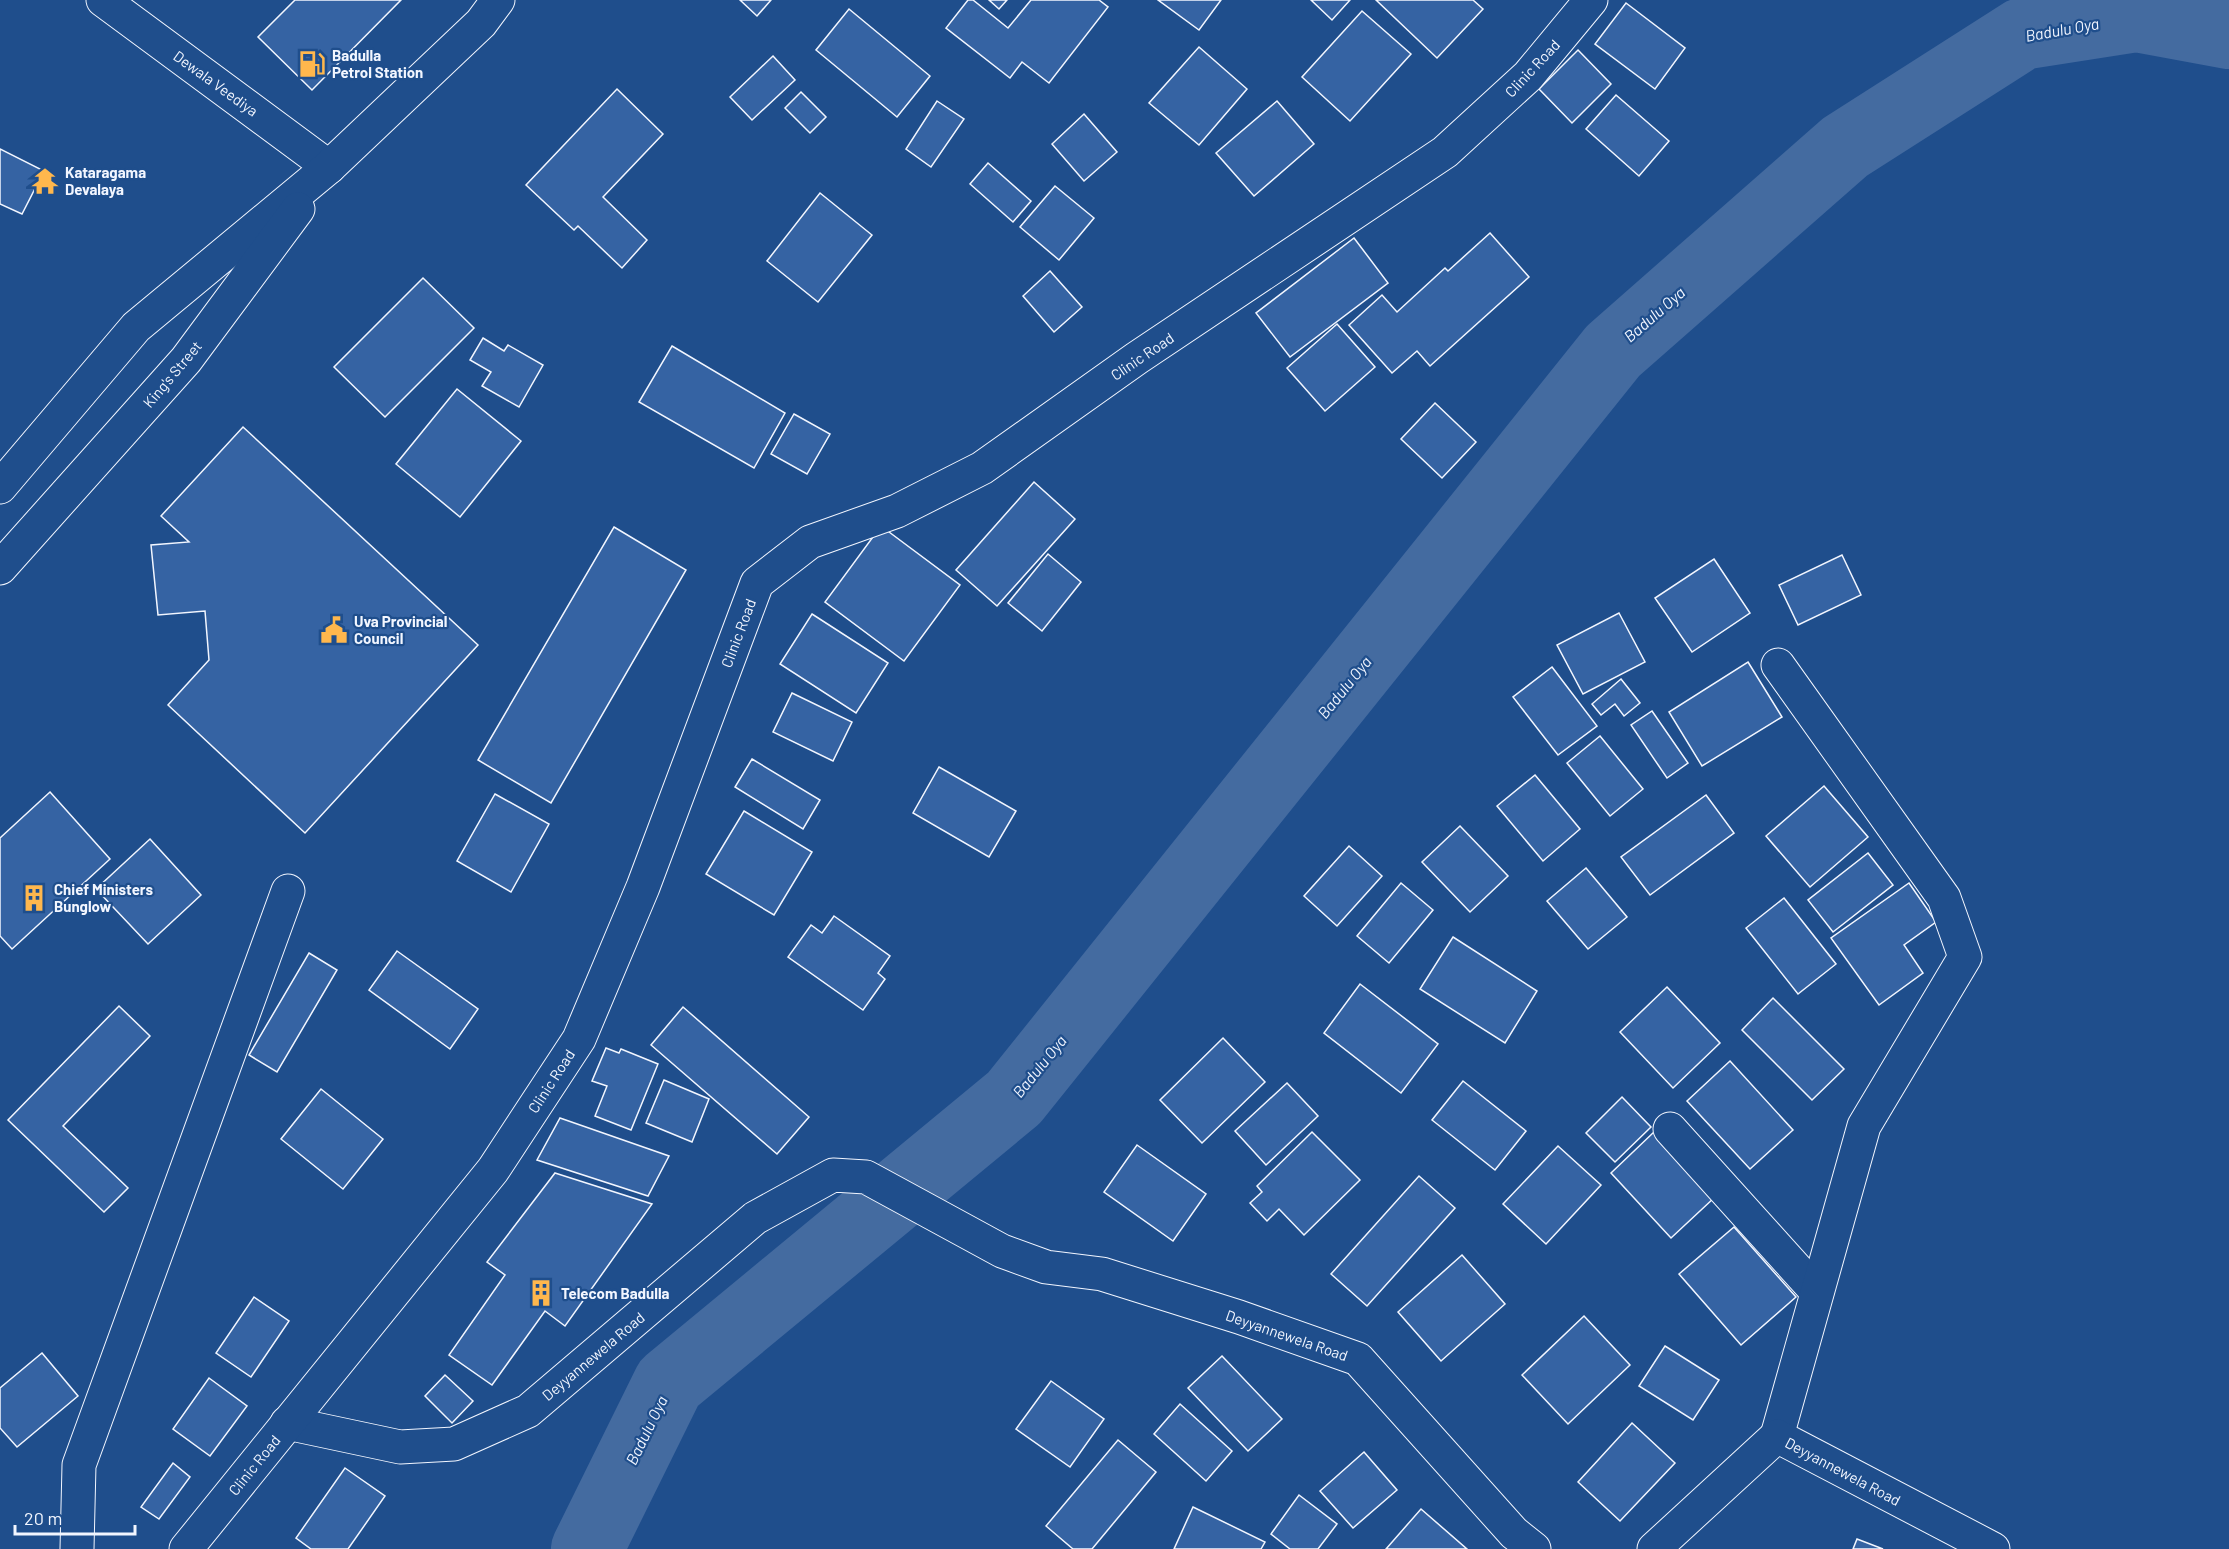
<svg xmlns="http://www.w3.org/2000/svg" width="2229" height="1549" font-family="Barlow,sans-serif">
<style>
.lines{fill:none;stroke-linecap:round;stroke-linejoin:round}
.river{stroke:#446ba0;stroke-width:72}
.building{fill:#3563a3;stroke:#f2f6ff;stroke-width:1.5}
.minor-casing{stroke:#f2f6ff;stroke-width:35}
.major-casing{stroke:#f2f6ff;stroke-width:35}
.minor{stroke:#1f4e8c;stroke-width:33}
.major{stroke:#1f4e8c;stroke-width:33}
.labels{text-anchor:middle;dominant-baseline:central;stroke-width:4.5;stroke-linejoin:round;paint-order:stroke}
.poi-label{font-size:15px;font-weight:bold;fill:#f2f6ff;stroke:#1f4e8c;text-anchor:start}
.street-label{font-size:15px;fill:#f2f6ff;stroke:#1f4e8c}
.water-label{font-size:16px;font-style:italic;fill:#f2f6ff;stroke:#1f4e8c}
</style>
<rect width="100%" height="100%" fill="#1f4e8c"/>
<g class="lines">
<!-- river -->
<path class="river" d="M587,1549L669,1383L1014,1098L1613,351L1845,147L2022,34L2137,16L2229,33"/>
</g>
<!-- building -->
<g class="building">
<path d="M295,0H401L312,90L258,37Z"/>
<path d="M740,0H771L757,16Z"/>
<path d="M968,0H973L1008,28L1031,0H1099L1108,7L1049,83L1022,62L1010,78L946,28Z"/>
<path d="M989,0H1007L999,9Z"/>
<path d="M1158,0H1221L1199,30Z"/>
<path d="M1311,0H1350L1332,20Z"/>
<path d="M1376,0H1473L1483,9L1437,58Z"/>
<path d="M1626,3L1685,48L1655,89L1595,44Z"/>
<path d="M849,9L930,76L897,117L816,50Z"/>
<path d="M1362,11L1411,54L1350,121L1302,77Z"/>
<path d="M1199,47L1247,89L1199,145L1149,103Z"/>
<path d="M1578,50L1611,84L1572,123L1539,89Z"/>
<path d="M773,56L795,80L752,120L730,97Z"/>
<path d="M617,89L663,134L603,197L647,240L622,268L578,226L574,230L526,185Z"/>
<path d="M801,92L826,117L810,133L785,108Z"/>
<path d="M1616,95L1669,141L1639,176L1586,129Z"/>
<path d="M937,101L964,119L931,167L906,149Z"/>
<path d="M1277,101L1314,144L1254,196L1216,153Z"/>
<path d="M1084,114L1117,152L1084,181L1052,144Z"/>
<path d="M0,149L44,171L22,214L0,204Z"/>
<path d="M988,163L1031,201L1013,222L970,184Z"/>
<path d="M1055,186L1094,218L1059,260L1020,227Z"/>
<path d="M820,193L872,235L818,302L767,261Z"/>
<path d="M1490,233L1529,277L1430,366L1417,351L1392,373L1349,325L1382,295L1397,312L1445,268L1448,271Z"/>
<path d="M1354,238L1388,283L1290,357L1256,313Z"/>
<path d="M1050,271L1082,307L1054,332L1023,296Z"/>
<path d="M423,278L474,328L385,417L334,367Z"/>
<path d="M1337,324L1375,367L1325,411L1287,368Z"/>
<path d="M483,338L504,351L508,345L543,365L519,407L482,386L491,372L470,360Z"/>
<path d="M672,346L785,413L754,468L639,402Z"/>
<path d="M457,389L521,441L460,517L396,464Z"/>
<path d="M1435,403L1476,442L1442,478L1401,439Z"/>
<path d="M794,414L830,434L807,474L771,454Z"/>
<path d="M243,427L478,645L305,833L168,705L209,660L205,611L158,615L151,545L189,542L161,516Z"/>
<path d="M1034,482L1075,519L997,606L956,570Z"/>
<path d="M881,526L960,585L904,661L825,602Z"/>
<path d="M614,527L686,570L551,803L478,760Z"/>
<path d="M1048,554L1081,582L1042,631L1008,603Z"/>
<path d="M1842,555L1861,595L1798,625L1779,585Z"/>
<path d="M1714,559L1750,613L1692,652L1655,598Z"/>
<path d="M1619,613L1645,662L1583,694L1557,645Z"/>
<path d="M812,614L888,663L856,713L780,664Z"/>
<path d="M1748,662L1782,717L1702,766L1669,712Z"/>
<path d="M1552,667L1597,726L1558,755L1513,697Z"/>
<path d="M1621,679L1640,703L1624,716L1615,704L1601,715L1592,704Z"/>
<path d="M792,693L852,722L833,761L773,732Z"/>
<path d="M1652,711L1688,763L1667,778L1631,725Z"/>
<path d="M1600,736L1643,789L1610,816L1567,763Z"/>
<path d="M752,759L820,800L803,829L735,787Z"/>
<path d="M939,767L1016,811L989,857L913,813Z"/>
<path d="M1535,775L1580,829L1543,861L1497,806Z"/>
<path d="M1824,786L1868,837L1810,887L1766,836Z"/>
<path d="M50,792L110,859L12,949L0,936V838Z"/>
<path d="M495,794L549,824L511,892L457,861Z"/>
<path d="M1706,795L1734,833L1650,895L1621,857Z"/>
<path d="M744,811L812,852L774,915L706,874Z"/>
<path d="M1460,826L1508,876L1470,912L1422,862Z"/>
<path d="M150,839L201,895L148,944L96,889Z"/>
<path d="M1349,846L1382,876L1337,926L1304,896Z"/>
<path d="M1868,853L1893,885L1833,932L1808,900Z"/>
<path d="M1586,868L1627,917L1588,949L1547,901Z"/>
<path d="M1401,883L1433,910L1389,963L1357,936Z"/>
<path d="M1909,883L1936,922L1904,945L1923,973L1879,1005L1831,938Z"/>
<path d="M1784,898L1836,964L1798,994L1746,928Z"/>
<path d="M834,916L890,956L878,973L885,979L863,1010L788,957L811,925L822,933Z"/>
<path d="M1453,937L1537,991L1505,1043L1420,989Z"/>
<path d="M397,951L478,1009L450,1049L369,990Z"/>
<path d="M309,953L337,970L277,1072L249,1055Z"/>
<path d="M1360,984L1438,1044L1401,1093L1324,1033Z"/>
<path d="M1667,987L1720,1043L1673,1088L1620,1032Z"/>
<path d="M1773,998L1844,1069L1812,1100L1742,1030Z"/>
<path d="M119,1006L150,1036L63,1126L128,1188L104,1212L8,1120Z"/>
<path d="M683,1007L809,1117L777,1154L651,1045Z"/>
<path d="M1223,1038L1265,1082L1202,1143L1160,1100Z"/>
<path d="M606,1048L619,1053L621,1049L658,1064L631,1130L595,1116L607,1086L592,1081Z"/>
<path d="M1730,1061L1793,1130L1750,1169L1687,1101Z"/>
<path d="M664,1080L709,1099L692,1142L646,1123Z"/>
<path d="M1463,1081L1526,1131L1495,1170L1432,1120Z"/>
<path d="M1287,1083L1318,1116L1266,1165L1235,1131Z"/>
<path d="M321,1089L383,1139L343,1189L281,1139Z"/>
<path d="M1622,1097L1651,1127L1615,1162L1586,1133Z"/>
<path d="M560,1118L669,1156L648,1196L537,1160Z"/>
<path d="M1655,1131L1715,1197L1671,1238L1611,1173Z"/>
<path d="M1312,1132L1360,1180L1304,1235L1279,1209L1267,1221L1250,1203L1262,1192L1257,1186Z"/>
<path d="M1137,1145L1206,1194L1173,1241L1104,1192Z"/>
<path d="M1558,1146L1601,1185L1546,1244L1503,1204Z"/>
<path d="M555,1173L652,1204L565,1326L545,1311L492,1385L449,1355L505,1275L487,1262Z"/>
<path d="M1419,1176L1455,1208L1367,1306L1331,1274Z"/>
<path d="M1734,1227L1796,1297L1741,1345L1679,1274Z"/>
<path d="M1462,1255L1505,1304L1441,1361L1398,1312Z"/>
<path d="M254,1297L289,1321L251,1377L216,1353Z"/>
<path d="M1584,1316L1630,1365L1568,1424L1522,1375Z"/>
<path d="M1665,1346L1719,1380L1693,1420L1639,1386Z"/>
<path d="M42,1353L78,1396L17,1447L0,1428V1388Z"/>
<path d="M1222,1356L1282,1419L1248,1451L1188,1388Z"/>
<path d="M445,1375L473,1401L452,1423L425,1396Z"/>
<path d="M209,1378L247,1406L210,1456L173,1429Z"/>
<path d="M1051,1381L1104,1419L1070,1467L1016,1429Z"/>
<path d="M1180,1404L1232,1451L1206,1481L1154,1434Z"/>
<path d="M1632,1423L1675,1463L1620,1521L1578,1482Z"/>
<path d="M1118,1440L1156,1472L1092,1549H1073L1046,1526Z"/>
<path d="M1364,1452L1397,1490L1353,1528L1320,1491Z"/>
<path d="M173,1463L190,1477L159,1519L141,1507Z"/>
<path d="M345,1468L385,1496L348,1549H311L296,1538Z"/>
<path d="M1299,1495L1337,1524L1318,1549H1290L1271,1534Z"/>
<path d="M1193,1507L1265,1542L1261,1549H1174Z"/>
<path d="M1421,1509L1467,1549H1386Z"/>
<path d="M1857,1539L1883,1549H1853Z"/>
</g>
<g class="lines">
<defs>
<g id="minor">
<path d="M103,0L329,167"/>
<path d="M1670,1129L1817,1292"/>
<path d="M287,1423L400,1447L454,1444L528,1411L755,1218L833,1175L866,1177L1002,1251L1046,1267L1102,1274L1239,1317L1358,1359L1514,1533L1534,1549"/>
<path d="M1777,1436L1864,1126L1965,957L1944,898L1778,665"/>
<path d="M77,1549L79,1465L288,891"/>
<path d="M186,1549L493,1170L579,1039L643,887L757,583L810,542L897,511L982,468L1137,358L1445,152L1528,76L1591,0"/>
<path d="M1654,1549L1777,1436L1993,1549"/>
</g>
<g id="major">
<path d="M0,487L136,327L329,167L481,23L498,0"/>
<path d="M0,568L186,360L298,209"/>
</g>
</defs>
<!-- minor casing -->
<use href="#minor" class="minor-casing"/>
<!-- major casing -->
<use href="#major" class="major-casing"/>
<!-- minor -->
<use href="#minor" class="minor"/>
<!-- major -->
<use href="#major" class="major"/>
</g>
<!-- icons -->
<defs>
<symbol id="fuel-bare" viewBox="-9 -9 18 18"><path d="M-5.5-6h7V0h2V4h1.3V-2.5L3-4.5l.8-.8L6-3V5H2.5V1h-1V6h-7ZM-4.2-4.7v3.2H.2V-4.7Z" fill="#ffb74d" stroke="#1f4e8c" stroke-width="2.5" paint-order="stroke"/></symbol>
<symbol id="temple-bare" viewBox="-9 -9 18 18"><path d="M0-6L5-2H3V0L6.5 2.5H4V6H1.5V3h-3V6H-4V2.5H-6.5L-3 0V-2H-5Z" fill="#ffb74d" stroke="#1f4e8c" stroke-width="2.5" paint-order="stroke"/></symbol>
<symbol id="civic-bare" viewBox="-9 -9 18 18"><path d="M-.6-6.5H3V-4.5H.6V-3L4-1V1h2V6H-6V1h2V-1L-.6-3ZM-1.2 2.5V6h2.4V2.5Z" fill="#ffb74d" stroke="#1f4e8c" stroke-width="2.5" paint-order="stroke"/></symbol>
<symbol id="building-bare" viewBox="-9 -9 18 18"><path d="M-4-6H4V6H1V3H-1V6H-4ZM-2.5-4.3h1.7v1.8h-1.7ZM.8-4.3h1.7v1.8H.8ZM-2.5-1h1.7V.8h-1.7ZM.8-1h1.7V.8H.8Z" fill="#ffb74d" stroke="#1f4e8c" stroke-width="2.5" paint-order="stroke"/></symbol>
</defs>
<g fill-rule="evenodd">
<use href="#fuel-bare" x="293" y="45" width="38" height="38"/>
<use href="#temple-bare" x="26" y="162" width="38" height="38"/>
<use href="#civic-bare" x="315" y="611" width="38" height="38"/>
<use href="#building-bare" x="15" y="879" width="38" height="38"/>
<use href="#building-bare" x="522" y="1274" width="38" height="38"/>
</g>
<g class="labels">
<!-- poi labels -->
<g class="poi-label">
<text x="332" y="55">Badulla<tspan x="332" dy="17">Petrol Station</tspan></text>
<text x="65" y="172">Kataragama<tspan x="65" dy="17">Devalaya</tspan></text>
<text x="354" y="621">Uva Provincial<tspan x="354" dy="17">Council</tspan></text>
<text x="54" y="889">Chief Ministers<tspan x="54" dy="17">Bunglow</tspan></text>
<text x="561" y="1293">Telecom Badulla</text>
</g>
<!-- street labels -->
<g class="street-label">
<text transform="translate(1532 68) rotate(-47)">Clinic Road</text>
<text transform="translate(216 83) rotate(36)">Dewala Veediya</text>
<text transform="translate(1142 356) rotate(-34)">Clinic Road</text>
<text transform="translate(172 374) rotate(-50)">King's Street</text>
<text transform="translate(738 633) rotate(-69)">Clinic Road</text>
<text transform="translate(551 1081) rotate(-57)">Clinic Road</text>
<text transform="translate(1287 1335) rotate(19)">Deyyannewela Road</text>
<text transform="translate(593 1356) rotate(-40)">Deyyannewela Road</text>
<text transform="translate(254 1465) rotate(-51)">Clinic Road</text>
<text transform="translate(1843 1471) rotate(28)">Deyyannewela Road</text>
</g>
<!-- water labels -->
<g class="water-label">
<text transform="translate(2062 29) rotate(-10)">Badulu Oya</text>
<text transform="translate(1654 314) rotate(-41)">Badulu Oya</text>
<text transform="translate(1344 687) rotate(-51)">Badulu Oya</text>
<text transform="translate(1039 1066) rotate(-51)">Badulu Oya</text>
<text transform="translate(646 1430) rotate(-64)">Badulu Oya</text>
</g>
</g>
<!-- scale -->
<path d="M15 1525v9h120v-9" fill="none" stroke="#f2f6ff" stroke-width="3"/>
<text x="24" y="1525" font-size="18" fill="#f2f6ff" stroke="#1f4e8c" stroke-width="4.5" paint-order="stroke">20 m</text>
</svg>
